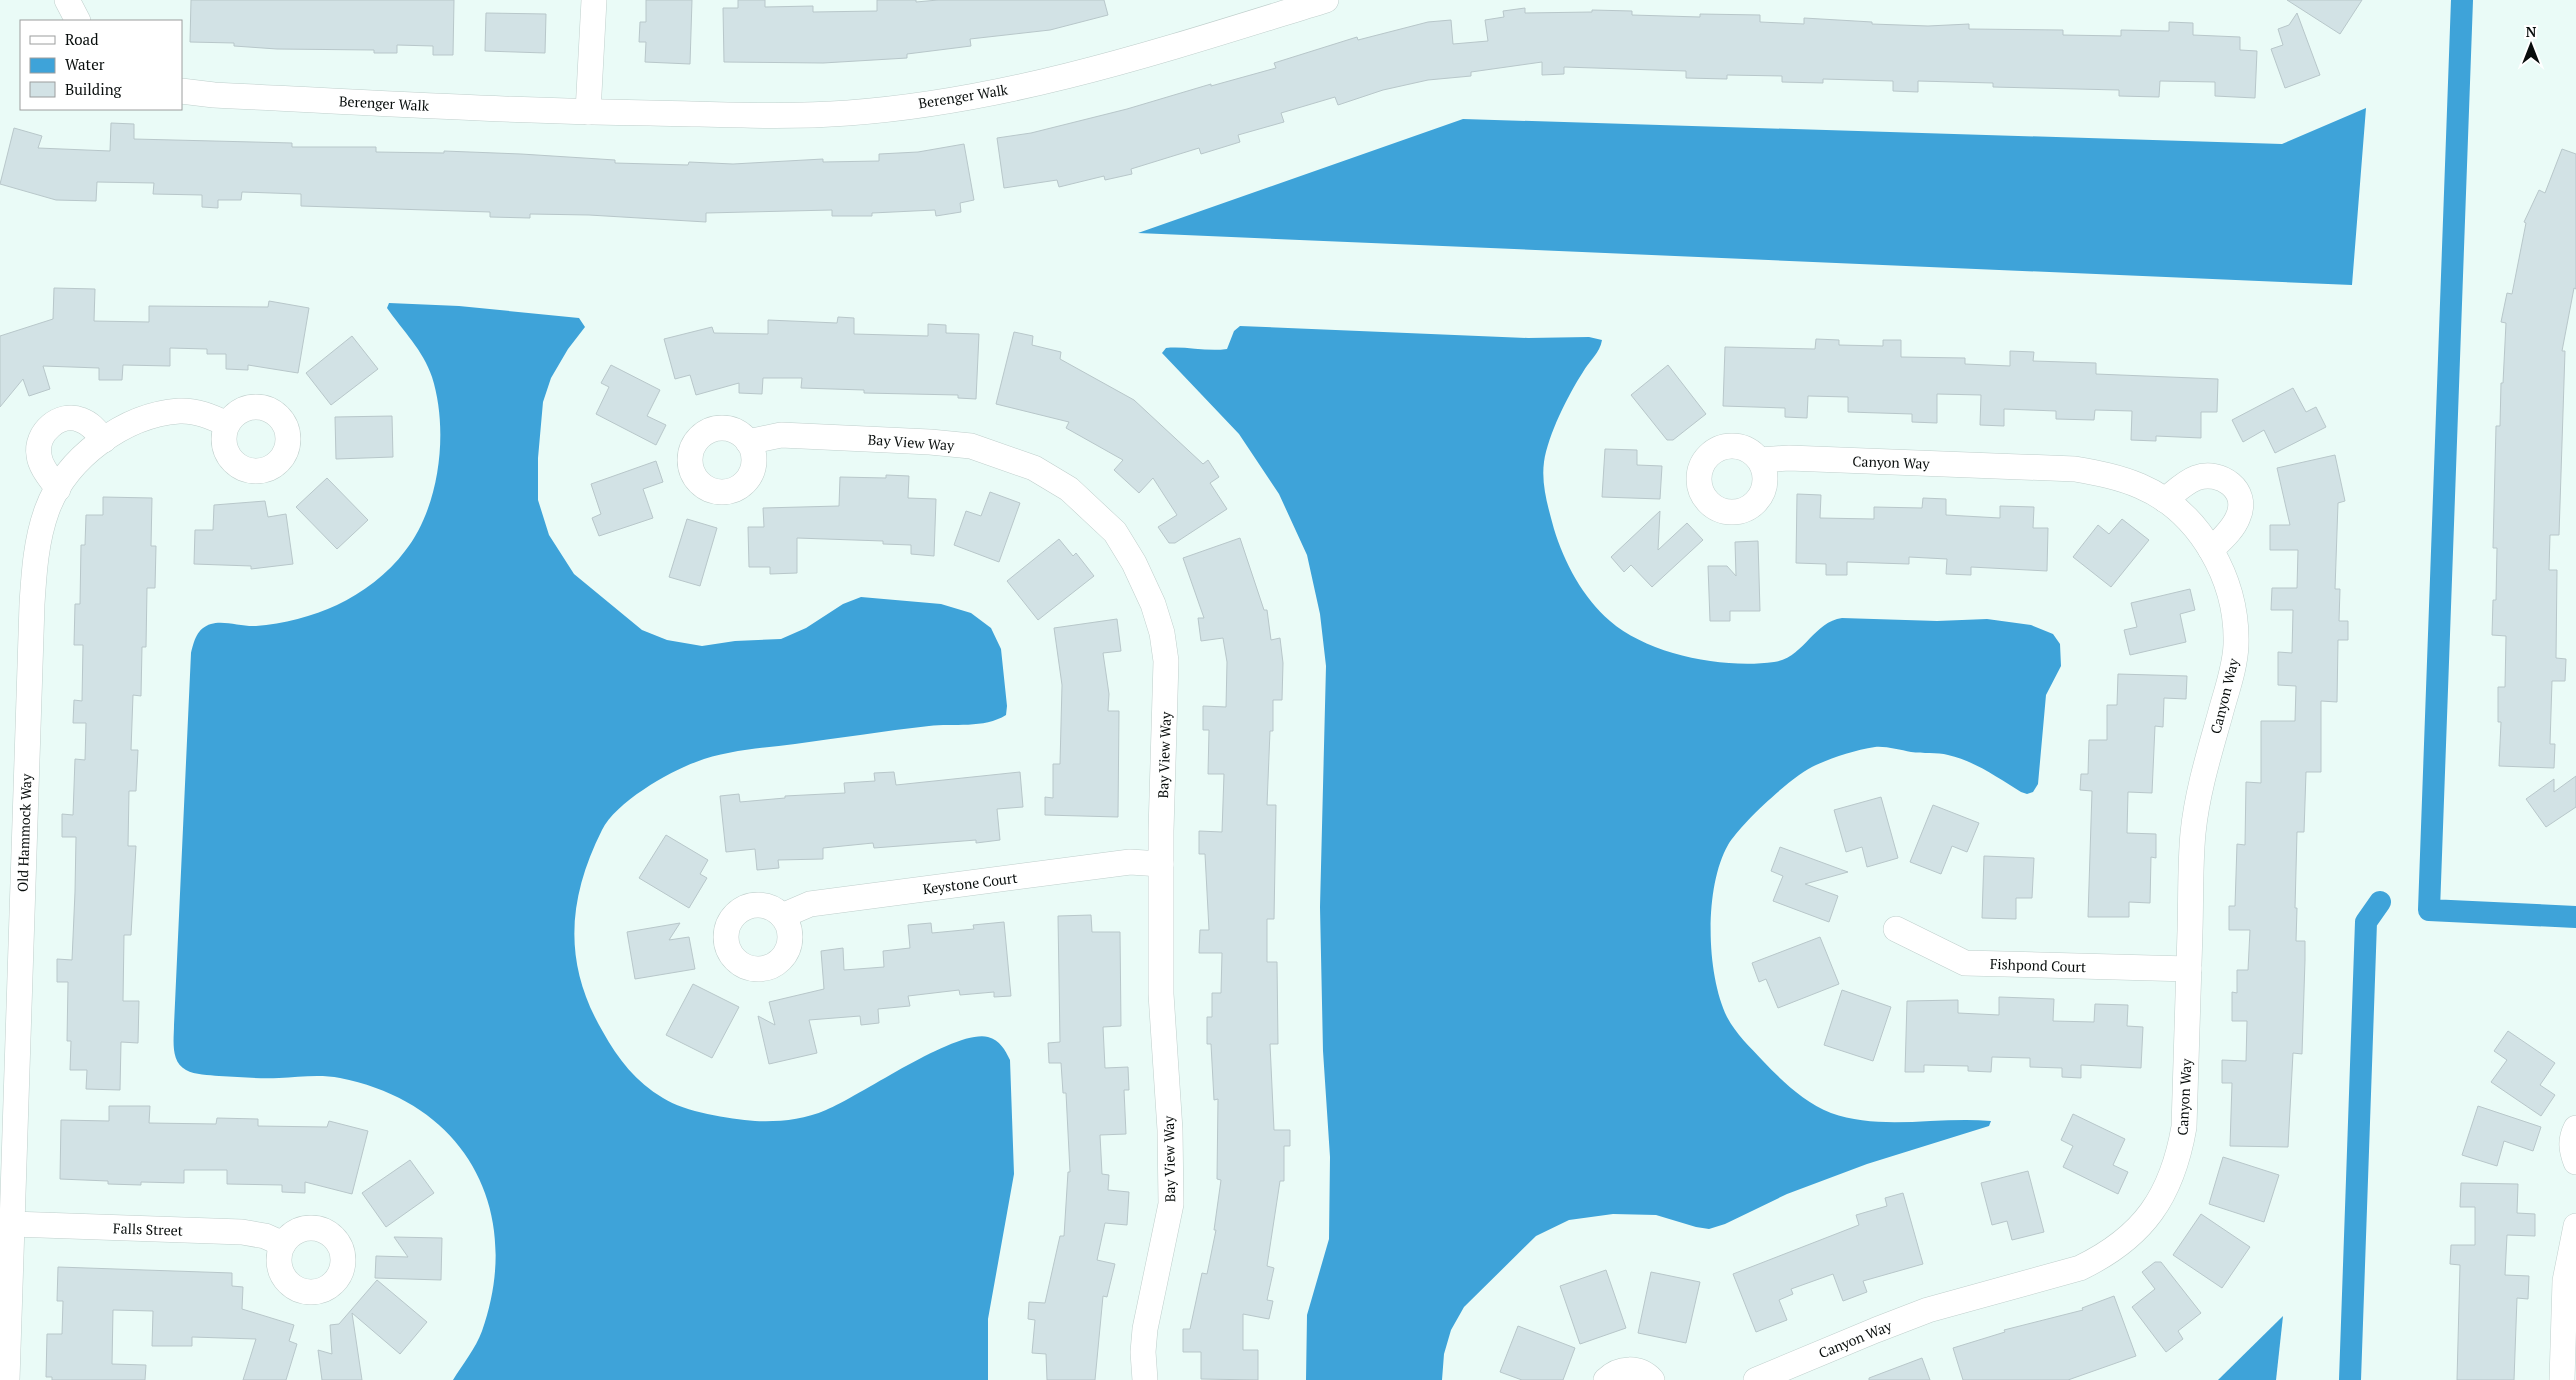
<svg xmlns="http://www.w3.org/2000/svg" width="2576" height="1380" font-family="'PT Serif',serif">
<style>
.water{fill:#3ea3d9}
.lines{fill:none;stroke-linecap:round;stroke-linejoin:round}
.canal{stroke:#3ea3d9;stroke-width:22}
.building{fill:#d2e2e5;stroke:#b8c7ca}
.minor-casing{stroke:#bfcfcc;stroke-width:26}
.minor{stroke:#fff;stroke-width:25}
.labels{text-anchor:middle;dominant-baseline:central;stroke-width:4.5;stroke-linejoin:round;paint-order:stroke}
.street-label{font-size:14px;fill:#080d0c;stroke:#fff}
</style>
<rect width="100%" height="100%" fill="#eafbf7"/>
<!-- water -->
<g class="water">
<path d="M2366,108L2352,285L1138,233L1463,119L2282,144Z"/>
<path d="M389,303L459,306L579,318L585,327L568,349L551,378L543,402L538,458V500L549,535L574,574L642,630L667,640L702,646L735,641L781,639L806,628L843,604L861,597L941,604L971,613L991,628L1001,649L1007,706L1006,715C984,729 953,723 929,726C884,731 840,738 795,744C763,748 727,750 696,762C668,772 615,803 602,830C567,900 563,964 603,1032C618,1059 636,1082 663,1098C685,1112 729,1119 755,1121C779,1122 803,1120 826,1110C861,1096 955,1029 988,1037C1000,1040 1005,1050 1010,1060L1014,1174L988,1319V1380H453C462,1365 476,1348 482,1331C524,1212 467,1103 340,1078C320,1074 299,1077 279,1078C259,1079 239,1077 219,1076C209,1075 195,1075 186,1070C170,1062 174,1039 174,1025L191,653C194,641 197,628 211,624C224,620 242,627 256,626C283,624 313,616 337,605C362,593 388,574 405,551C440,507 449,430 432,377C423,350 403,331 387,308Z"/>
<path d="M1240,326L1528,338L1589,337L1602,340C1600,353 1589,361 1583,372C1568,395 1548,435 1544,462C1541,484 1548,507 1554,529C1564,562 1583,598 1610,621C1649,655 1724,669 1774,662C1804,658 1813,622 1842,618L1937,621L1987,619L2031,625L2053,634L2060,644L2061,666L2046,695L2038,784L2033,792L2027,794L2021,792C1998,778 1975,761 1948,755C1937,752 1923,754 1911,752C1900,750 1886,746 1875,747C1855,750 1834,757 1816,765C1794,774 1740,824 1728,845C1704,887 1706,974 1727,1017C1736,1034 1750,1047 1763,1061C1783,1082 1804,1102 1831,1113C1881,1131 1939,1116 1991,1121L1989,1126L1867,1164L1787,1194L1725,1224L1709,1229L1696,1227L1656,1215L1613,1214L1569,1220L1536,1236L1464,1307L1451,1330L1444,1354L1442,1380H1306L1307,1315L1329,1239L1330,1157L1323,1051L1320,907L1326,666L1320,614L1307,555L1279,494L1239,434L1162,353L1166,348C1186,346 1207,352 1227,349L1234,331Z"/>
<path d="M2283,1316L2276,1380H2218Z"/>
</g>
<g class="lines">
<!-- canal -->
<g class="canal">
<path d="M2462,0L2429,910L2576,917"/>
<path d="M2350,1380L2366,922L2380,902"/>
</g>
</g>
<!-- building -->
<g class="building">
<path d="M191,0H454L453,55H433V46L397,45V53H374V50L277,49L234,46V43L190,42Z"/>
<path d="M646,0H692L690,64L645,62L646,42H639L640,22H646Z"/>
<path d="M738,0H765V7L813,6V12L877,11V0H916V2L938,0H1104L1108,15L1050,30L970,39L971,46L907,54V58L823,63L724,62L723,8H738Z"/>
<path d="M2287,0H2362L2340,34Z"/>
<path d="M1525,8V13L1592,12V10L1632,11V15L1700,17V14L1760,15V22L1804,24V18L1872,22V24L1928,26L1969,24V29L2063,30V35L2121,36V30L2169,31V22L2193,23V35L2240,37V50L2257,51L2255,98L2215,96V82L2160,81L2159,97L2119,96V90L1993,87V83L1918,81V92L1893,91V81L1823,79V83L1782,82V76L1727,75V79L1686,78V71L1564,67V74L1542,75V62L1471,72V76L1428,80L1383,90L1338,105L1335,97L1281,113L1284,122L1238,135L1240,142L1201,154L1199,148L1131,169L1132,174L1105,180L1104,176L1059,187L1057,180L1004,188L997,138L1031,133L1127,109L1211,84V86L1276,68L1274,63L1357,37L1358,40L1428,22L1451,20L1453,44L1488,41L1485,20L1504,17L1503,11Z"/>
<path d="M486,13L546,14L545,53L485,51Z"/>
<path d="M2297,13L2320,75L2285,88L2271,49L2283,45L2278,29L2289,25Z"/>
<path d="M111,123L134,124V139L292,143V147H376V152L444,153V151L521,154L615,160V163L688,165L689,162L733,164L823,159V162L879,161V154L918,152L964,144L974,200L960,203L961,212L936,216L935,210L872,213V216H832V210L706,213V222L589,215L530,214V218L490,217V212L301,206V194L242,192L241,200H218V208L202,207V195L153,194L154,183L97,182L96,201L56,200L0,184L14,128L42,136L38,148L110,151Z"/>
<path d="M2562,149L2576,154V289L2574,288L2562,351H2565L2559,535H2550L2549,570H2557L2556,658L2566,659L2565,681H2552L2550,744H2555L2554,768L2499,766L2501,722H2498V687H2505L2506,636L2492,635L2493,600H2496L2497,548H2493L2496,426H2500L2501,383H2503L2506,323L2501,322L2507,293L2512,294L2526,223L2524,222L2539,190L2545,193Z"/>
<path d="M54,288L95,289L94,321L149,322V306L268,307L269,301L309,308L298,373L248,365V370L226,369V354H207V349L170,348V366L123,365L122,380H99V368L43,366L50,389L29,396L23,379L0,407V336L53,319Z"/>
<path d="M838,317L854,318V334L928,336V324L946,325V333L979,334L976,399L958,398V395L864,393V390L801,388L802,378H763L762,394L739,393V383L696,395L690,375L675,379L664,339L712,327L714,333L768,334V320L837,323Z"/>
<path d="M1014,332L1033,336L1032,345L1061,352L1060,359L1134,400L1203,464L1208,460L1219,477L1210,483L1227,509L1175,543H1169L1158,527L1177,515L1153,478L1139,493L1114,470L1123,460L1066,428L1069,422L996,404Z"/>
<path d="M352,336L378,369L331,405L306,373Z"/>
<path d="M1816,339L1839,340V345L1883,346V340H1901V357L1965,358V364L2010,366V351L2034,352L2033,361L2096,363V374L2218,379L2217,412H2201V438L2156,436V441L2131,440L2132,411L2095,410L2094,420L2056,419V411L2004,409V426L1980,425L1981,395L1937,394V423L1912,422V414L1848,412V397L1808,396L1807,418L1785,417V408L1723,406L1725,347L1815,349Z"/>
<path d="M611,365L660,390L647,416L666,425L656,445L596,414L609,387L601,383Z"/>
<path d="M1668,365L1706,414L1673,440H1667L1631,395Z"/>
<path d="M2293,388L2306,412L2316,407L2326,427L2275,453L2264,430L2243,442L2232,420Z"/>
<path d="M392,416L393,457L336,459L335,417Z"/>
<path d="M1605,449L1637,450V465L1662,466L1660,499L1602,497Z"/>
<path d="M2335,455L2345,501L2338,503L2335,589H2340L2339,621H2348V640H2338L2337,702L2321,701V772H2306L2304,832H2297L2295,908H2297L2296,941H2305V960L2302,1054L2293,1053L2288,1147L2230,1146L2232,1083H2222V1060L2246,1061L2247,1021H2232V992L2237,993V970H2248L2250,930H2229V906H2235L2237,844L2245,845L2246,782L2261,783V721H2295L2296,686L2278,685V652L2292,653L2293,610H2271L2272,588H2297L2298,550H2270V525H2290L2277,468Z"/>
<path d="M656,461L663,482L643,489L653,518L599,536L592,518L601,514L591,484Z"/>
<path d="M886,475L909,476L908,498L936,499L934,556L911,554V545L883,544V541L797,538V573L770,574V567H749L748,527H764L763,508L839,506L840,477L886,478Z"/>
<path d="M327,478L368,520L337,549L296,507Z"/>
<path d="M990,492L1020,503L999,562L954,545L966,511L981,516Z"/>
<path d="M1797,494L1821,495L1820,518L1874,519V507L1922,508L1923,498L1946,499V515L2000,518V506L2034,507L2033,528H2048L2047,571L1971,567V575L1946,574L1947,559L1909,557V564L1847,562V575H1826V564L1796,563Z"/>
<path d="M103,497L152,498L151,546H156L155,588H147L146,647H142L141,696L133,695L131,750H138L136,791H129L128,846H136L131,935H124L123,1001H139L138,1043L121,1042L120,1090L86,1089L87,1070H70L71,1041H67L68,982H57V959L72,960L75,892L76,837H62V814L73,815L75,759L85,760L86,723H73L74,700L82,701L83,645H74L75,604H80L81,545H85L86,515H103Z"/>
<path d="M265,501L268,517L286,514L293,564L251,569V566L194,564L195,530H213L214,505Z"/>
<path d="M1660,511L1658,550L1687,523L1703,540L1652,587L1631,565L1624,572L1611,557Z"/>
<path d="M687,519L717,528L700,586L669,577Z"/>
<path d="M2122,519L2149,540L2111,587L2073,557L2098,525L2109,534Z"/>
<path d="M1240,538L1264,610H1267L1271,640L1280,638L1283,663L1282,700H1273V731H1270L1267,805H1276L1274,919H1267V962H1277L1278,1044H1270L1274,1130H1290V1146H1284V1181H1280L1267,1266L1274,1268L1267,1300L1273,1301L1269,1319L1243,1314V1350H1258V1380L1201,1379V1352H1183V1329H1190L1202,1273L1207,1274L1216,1230H1214L1221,1180L1217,1179L1218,1099L1214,1100L1211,1044H1207V1017H1212V993H1221L1222,953H1199L1200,930H1209L1205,854H1199V831L1222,832L1224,774H1208L1209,730H1203V706L1226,707L1227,662L1223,638L1201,641L1198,618H1204L1183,558Z"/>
<path d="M1059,539L1073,556L1076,553L1094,576L1038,620L1007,581Z"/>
<path d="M1758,541L1760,611H1730V621H1710L1708,566H1727L1736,576L1735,542Z"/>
<path d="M2190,589L2195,610L2180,614L2186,642L2130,655L2124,630L2137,627L2131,603Z"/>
<path d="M1117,619L1121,651L1103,653L1109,694L1108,711H1119L1118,817L1045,815V797L1053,798V764H1060L1062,685L1054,628Z"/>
<path d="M2118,674L2187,676L2186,699L2164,698L2163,727L2155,726L2152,793L2128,792L2127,833L2156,834V858L2151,857L2150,903L2129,902V917H2088L2092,791L2080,790L2081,774H2088L2089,740H2107V705H2117Z"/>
<path d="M894,772L896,785L1020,772L1023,807L997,809L1000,840L976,843V840L874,848L873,843L823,848V859L778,860L779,868L757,870L755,849L726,852L720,796L739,794L740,802L785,798V796L845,793L844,783L875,781L874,773Z"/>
<path d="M2576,776V807L2546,827L2526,799L2554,779V792Z"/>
<path d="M1881,797L1898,858L1867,867L1862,847L1846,852L1834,810Z"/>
<path d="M1933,805L1979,823L1967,852L1952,846L1941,874L1910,862Z"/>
<path d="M666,835L708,860L700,874L707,878L689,908L639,878Z"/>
<path d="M1780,847L1848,872L1805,884L1838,896L1829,922L1773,901L1783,876L1771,871Z"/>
<path d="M1984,856L2034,858L2032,898H2016V919L1982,918Z"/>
<path d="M1091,915L1092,932H1120L1121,1026L1103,1027L1105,1068L1128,1067L1129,1090H1124L1126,1134L1100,1135L1102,1174L1109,1175L1108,1190L1129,1192L1127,1225L1105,1223L1097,1260L1115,1264L1107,1297L1103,1296L1095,1380H1047L1046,1354L1032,1353L1035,1320L1028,1319L1029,1302L1045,1303L1060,1236H1064L1068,1172H1070L1066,1093H1063L1061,1063H1049L1048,1043L1060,1042L1058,916Z"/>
<path d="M1004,922L1011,996L994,997V992L960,995L959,990L908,996L910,1006L878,1009L879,1023L861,1025L860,1016L809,1020L817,1053L769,1064L758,1016L775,1025L769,1002L824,989L821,951L843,948L844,970L884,967L883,951L910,948L908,925L931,923L932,933L974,929L973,925Z"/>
<path d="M680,923L669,940L689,937L695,969L635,979L627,932Z"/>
<path d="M1820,937L1839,984L1778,1008L1766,979L1759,982L1752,963Z"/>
<path d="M693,984L739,1007L712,1058L666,1035Z"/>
<path d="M1842,990L1891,1007L1873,1061L1824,1045Z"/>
<path d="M1999,997L2054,999L2053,1021L2094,1022L2095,1004L2128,1005L2127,1026L2143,1027L2141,1068L2081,1065V1078L2062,1077V1068L2030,1067V1058L1992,1057L1991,1072L1968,1071V1066L1924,1065V1072H1905L1907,1001L1958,1000V1013L1999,1015Z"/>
<path d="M2508,1031L2555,1063L2540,1085L2555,1095L2541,1116L2491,1082L2507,1060L2494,1051Z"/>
<path d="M109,1106H150L149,1123L216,1124L217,1118L258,1119V1126L327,1127L329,1121L368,1131L352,1194L305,1182V1193L282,1192V1185L227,1184V1170H184V1183L141,1182V1185L108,1184V1181L60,1179L61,1120L109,1121Z"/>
<path d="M2478,1106L2541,1127L2533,1151L2504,1141L2497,1166L2462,1155Z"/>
<path d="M2073,1114L2125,1139L2113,1165L2128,1172L2118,1194L2063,1167L2073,1146L2061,1140Z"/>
<path d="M2223,1157L2279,1175L2264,1222L2209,1204Z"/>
<path d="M410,1160L434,1193L386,1227L362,1193Z"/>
<path d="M2028,1171L2044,1232L2012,1240L2007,1221L1992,1225L1981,1183Z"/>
<path d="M2461,1183L2518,1184L2517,1213L2535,1214V1236L2507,1235L2505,1275L2529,1276L2528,1299L2517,1298L2514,1380H2457L2460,1265L2450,1264L2451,1245H2475V1207H2460Z"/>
<path d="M1903,1193L1923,1264L1863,1281L1867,1292L1843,1301L1833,1274L1791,1289L1793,1294L1779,1300L1787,1320L1756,1332L1733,1274L1859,1225L1856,1215L1887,1206L1885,1198Z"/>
<path d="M2201,1214L2250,1247L2222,1288L2173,1255Z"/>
<path d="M394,1237L442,1238L441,1280L375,1278L376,1256L408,1257Z"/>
<path d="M2155,1262H2161L2201,1313L2178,1331L2183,1339L2166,1352L2132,1307L2155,1289L2142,1272Z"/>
<path d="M58,1267L232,1273V1286L243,1287L242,1309L294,1325L289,1341L297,1344L286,1380H243L256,1339L192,1337V1346H152L153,1311L113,1310L112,1364L146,1365L145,1380H52V1377H46L47,1334H62L63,1301H57Z"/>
<path d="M1606,1270L1626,1328L1580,1344L1560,1286Z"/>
<path d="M1651,1272L1700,1282L1686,1343L1638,1333Z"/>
<path d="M377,1280L427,1322L400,1354L352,1313L362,1380H322L318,1350L332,1354L330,1325L339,1324Z"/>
<path d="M2114,1296L2136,1356L2068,1380H1963L1953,1348L2005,1332L2004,1330L2083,1310L2082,1308Z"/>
<path d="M1518,1326L1575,1348L1563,1380H1522L1500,1372Z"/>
<path d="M1922,1358L1930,1380H1869V1378Z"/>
</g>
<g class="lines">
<defs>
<g id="minor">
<path d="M67,0L78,21"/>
<path d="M181,91L214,95C359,102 505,111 650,113C716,114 782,118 848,113C1013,101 1170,48 1326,0"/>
<path d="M588,112L594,0"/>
<circle cx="256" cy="439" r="32"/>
<circle cx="722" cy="460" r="32"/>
<path d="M748,442L781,435L930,442L971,446L1034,468L1069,489L1115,532L1134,563L1153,604L1162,633L1166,661L1161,831V994L1170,1130L1171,1204L1145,1329L1143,1352L1145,1380"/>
<circle cx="1732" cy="479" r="33"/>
<path d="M58,489C51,479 40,467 39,455C35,433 60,411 81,420C92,424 97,432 104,440"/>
<path d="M2165,500C2174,493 2185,482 2196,478C2220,469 2250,490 2238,517C2233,530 2221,540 2211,550"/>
<circle cx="758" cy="937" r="32"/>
<path d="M782,916L810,904L1130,862L1161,864"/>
<path d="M1896,929L1965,963L2189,969"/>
<path d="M2576,1128C2570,1140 2571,1149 2576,1162"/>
<path d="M12,1224L242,1232L265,1236L283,1244"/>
<circle cx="311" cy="1260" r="32"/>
<path d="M7,1380L32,604C34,572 36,540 47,510C66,458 124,415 179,411C196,410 212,417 227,424"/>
<path d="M1606,1380C1619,1367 1639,1366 1652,1380"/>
<path d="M1756,1380L1876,1330L1928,1310L2080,1268C2144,1237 2172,1196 2184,1127C2186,1062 2188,996 2190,931C2191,898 2190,865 2193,833C2197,793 2209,754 2220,715C2226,692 2235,669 2236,645C2238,581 2201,512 2140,486C2119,477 2098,473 2075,469L1789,458L1760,460"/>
<path d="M2562,1380L2565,1281L2576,1226"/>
</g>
</defs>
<!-- minor casing -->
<use href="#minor" class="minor-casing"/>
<!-- minor -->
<use href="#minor" class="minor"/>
</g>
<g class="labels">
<!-- street labels -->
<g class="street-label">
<text transform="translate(963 96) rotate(-9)">Berenger Walk</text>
<text transform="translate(384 103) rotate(3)">Berenger Walk</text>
<text transform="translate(911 442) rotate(4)">Bay View Way</text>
<text transform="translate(1891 462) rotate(2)">Canyon Way</text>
<text transform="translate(2224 696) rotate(-76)">Canyon Way</text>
<text transform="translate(1164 755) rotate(-88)">Bay View Way</text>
<text transform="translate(24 833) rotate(-88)">Old Hammock Way</text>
<text transform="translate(970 883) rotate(-7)">Keystone Court</text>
<text transform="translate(2038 965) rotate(2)">Fishpond Court</text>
<text transform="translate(2184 1097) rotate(-87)">Canyon Way</text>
<text transform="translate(1169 1159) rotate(-91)">Bay View Way</text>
<text transform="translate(148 1229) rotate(2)">Falls Street</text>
<text transform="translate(1855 1339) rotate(-22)">Canyon Way</text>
</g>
</g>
<!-- legend -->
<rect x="20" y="20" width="162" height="90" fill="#ffffff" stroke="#9c9e9e"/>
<rect x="30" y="36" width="25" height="8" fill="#ffffff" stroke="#9c9e9e"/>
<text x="65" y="45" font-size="15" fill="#080d0c">Road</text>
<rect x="30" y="58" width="25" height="15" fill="#3ea3d9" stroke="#9c9e9e"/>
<text x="65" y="70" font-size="15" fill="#080d0c">Water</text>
<rect x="30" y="82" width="25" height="15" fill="#d2e2e5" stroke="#9c9e9e"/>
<text x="65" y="95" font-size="15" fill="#080d0c">Building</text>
<!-- north arrow -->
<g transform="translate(2531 45)" stroke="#ffffff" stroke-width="4" paint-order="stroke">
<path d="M0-4L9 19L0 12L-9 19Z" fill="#080d0c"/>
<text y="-8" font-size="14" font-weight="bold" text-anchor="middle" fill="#080d0c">N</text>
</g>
</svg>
